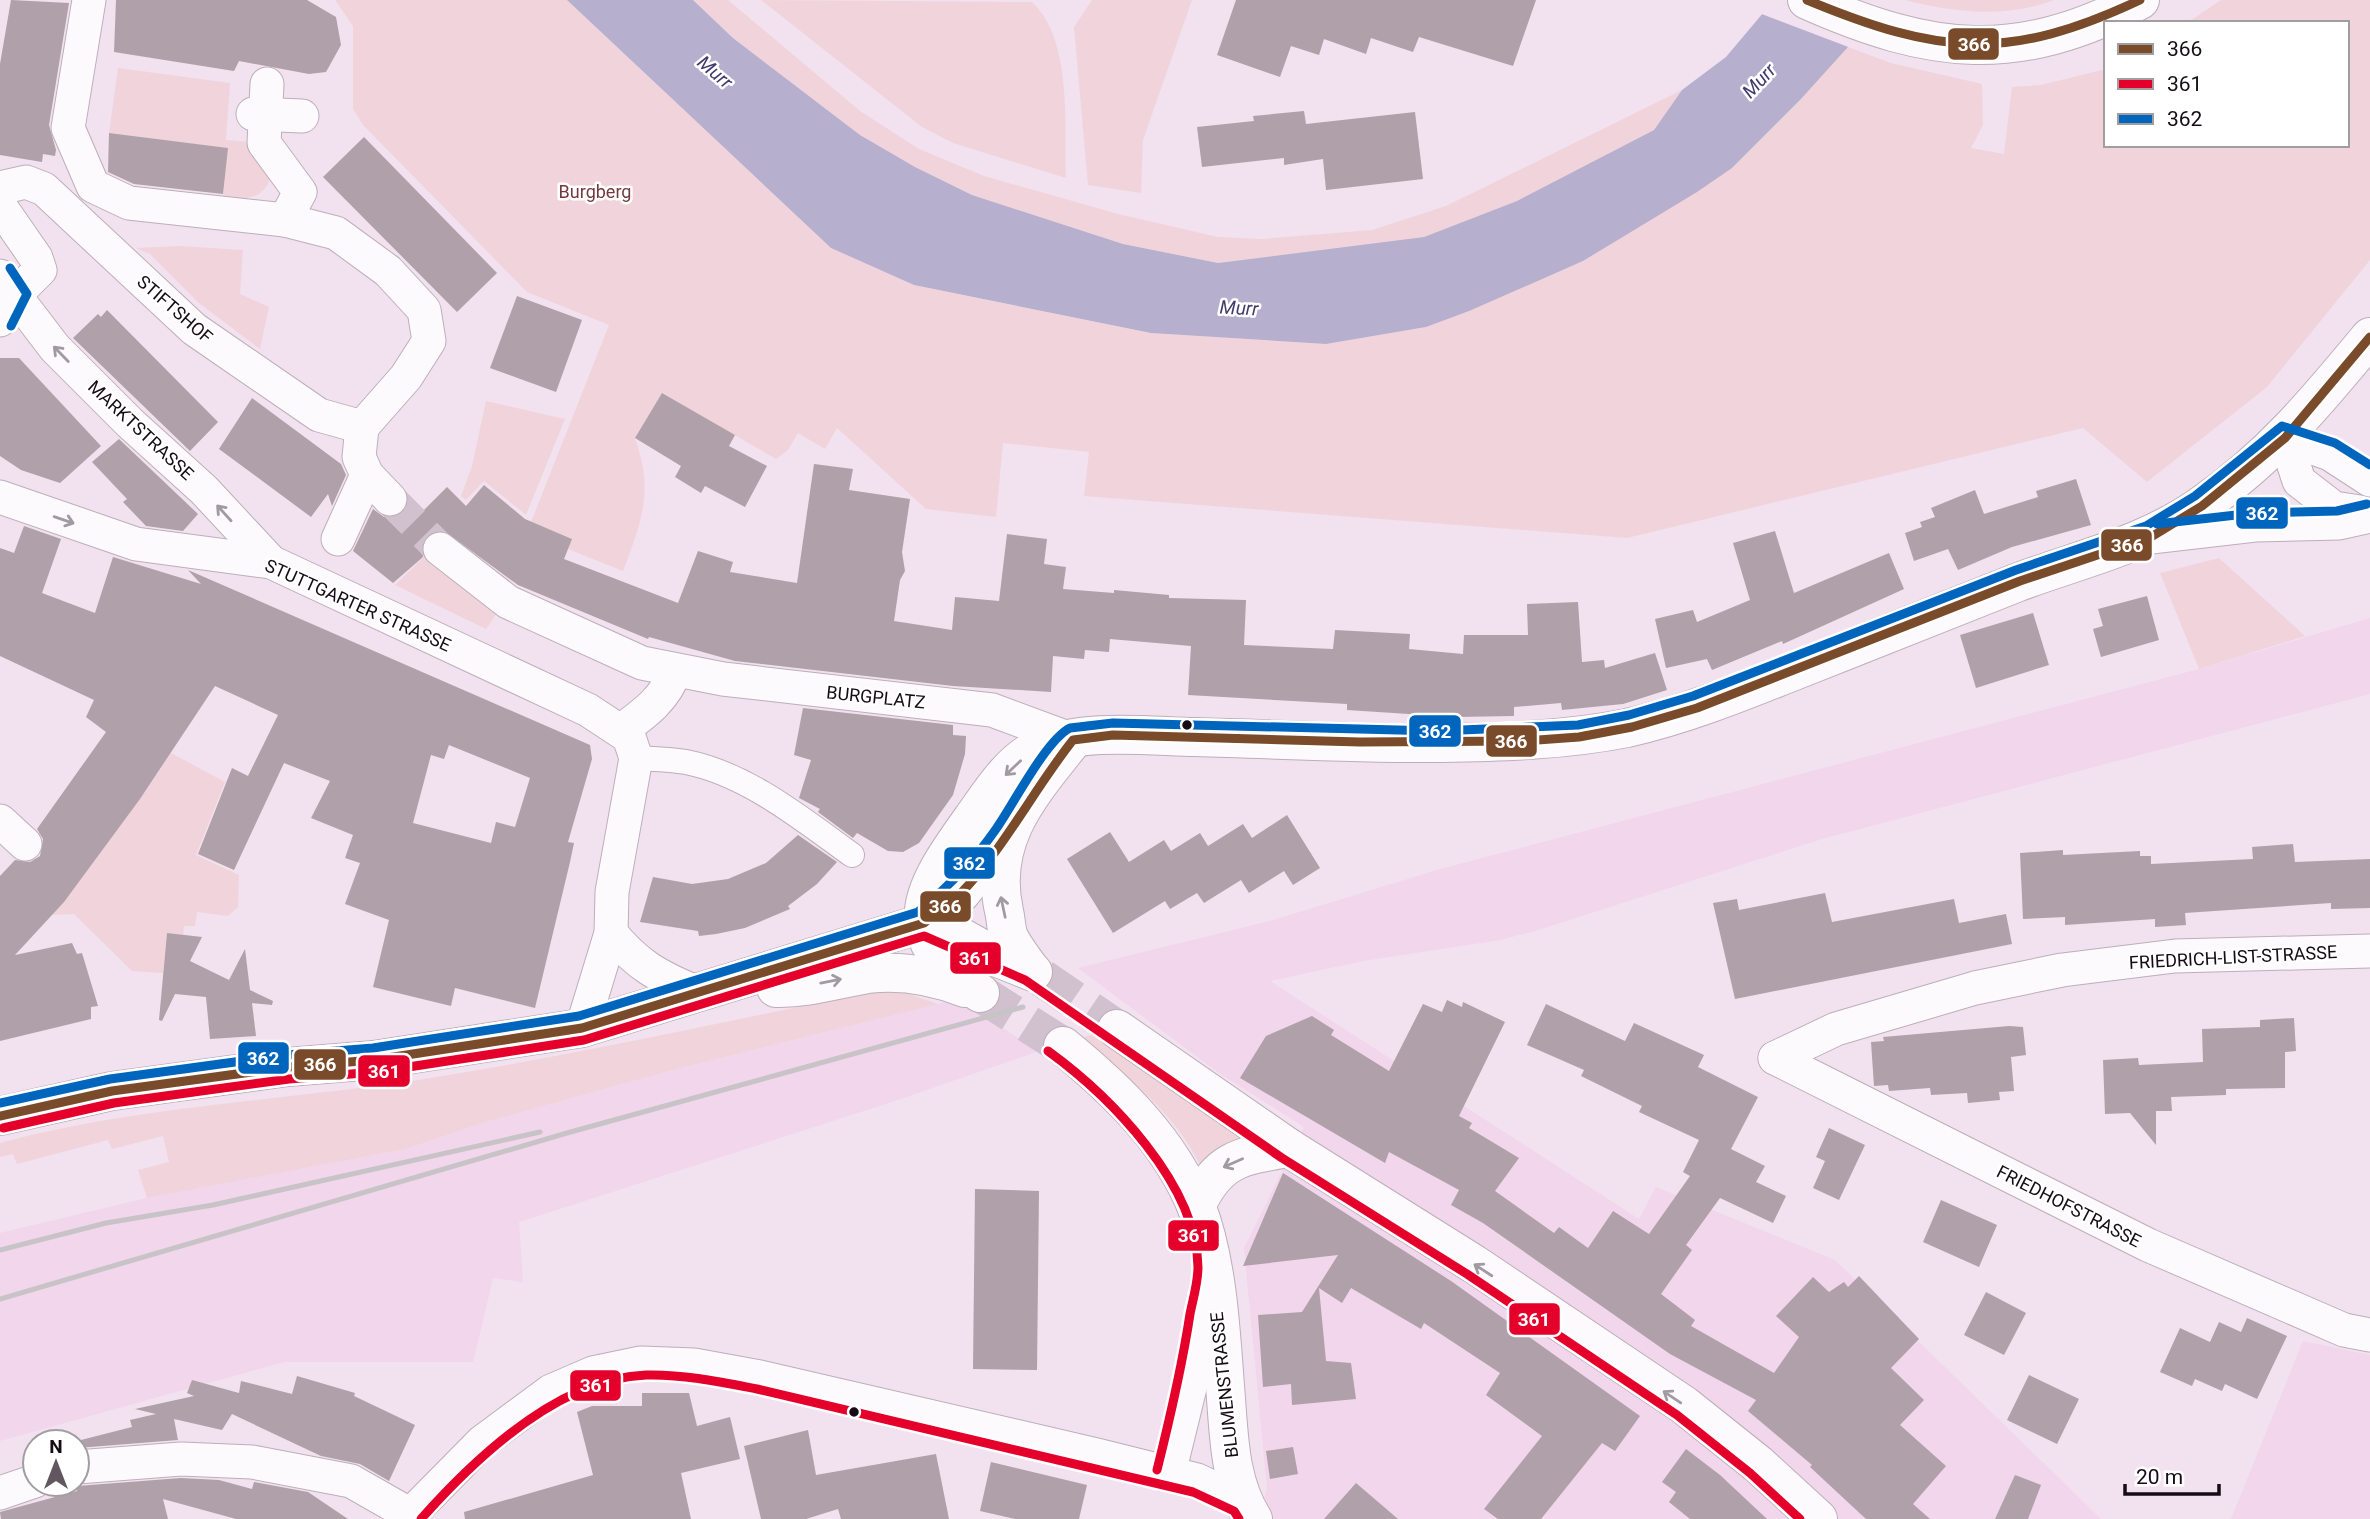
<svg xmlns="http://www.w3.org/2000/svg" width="2370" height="1519" font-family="Roboto,sans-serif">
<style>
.built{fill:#f1d6ec}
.green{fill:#f1d4db}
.water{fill:#b6afcd}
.pier{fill:#f2e1ef}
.building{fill:#afa0a9;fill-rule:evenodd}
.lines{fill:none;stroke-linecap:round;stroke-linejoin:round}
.minor-tunnel{stroke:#d1c1ce;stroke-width:33;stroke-dasharray:33 17;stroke-linecap:butt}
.tertiary-tunnel{stroke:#d1c1ce;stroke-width:38;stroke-dasharray:38 19;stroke-linecap:butt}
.pedestrian-casing{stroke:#bcafb9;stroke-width:26}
.minor-casing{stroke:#bcafb9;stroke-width:35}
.tertiary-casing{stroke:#bcafb9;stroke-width:40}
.pedestrian{stroke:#fdfafd;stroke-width:24}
.minor{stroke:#fdfafd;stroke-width:33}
.tertiary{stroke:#fdfafd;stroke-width:38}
.rail{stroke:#c8c3c7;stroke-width:5}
.bus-1-casing{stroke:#fff;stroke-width:14}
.bus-2-casing{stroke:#fff;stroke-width:14}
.bus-3-casing{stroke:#fff;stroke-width:14}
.bus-1{stroke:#7a4b2a;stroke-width:9}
.bus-2{stroke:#e4002b;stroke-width:9}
.bus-3{stroke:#0065bd;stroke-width:9}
.oneway{stroke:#a09ba0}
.bus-dot{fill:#150c14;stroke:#fff;stroke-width:2.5}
.labels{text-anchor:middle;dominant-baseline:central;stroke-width:5;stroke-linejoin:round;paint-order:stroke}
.park-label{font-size:18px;fill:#74393f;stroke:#fff}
.street-label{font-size:18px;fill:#150c14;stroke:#fff}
.water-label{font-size:19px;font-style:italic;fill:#423b6c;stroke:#fff}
.line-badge{stroke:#fff;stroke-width:2.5}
.badge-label{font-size:19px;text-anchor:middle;font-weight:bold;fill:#fff}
</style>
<rect width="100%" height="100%" fill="#f2e1ef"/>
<!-- built -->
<g class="built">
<path d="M2370,618V694L1822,839L1535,931L1500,940L1363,961L1270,981L1639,1219L1656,1187L1835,1260L2101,1519H1254L1261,1511L1267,1488L1244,1248L1304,1127L1216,1071L1078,968L1270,921L1437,870L2199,669Z"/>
<path d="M957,999L1039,1051L892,1102L519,1222L523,1282L493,1278L473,1362H284L0,1441V1233L147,1198L406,1149L482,1123L669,1071Z"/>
<path d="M2303,1341L2370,1355V1519H2231Z"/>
</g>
<!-- green -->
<g class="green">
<path d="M335,0H567L831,248L914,285L1151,333L1326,344L1426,327L1583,261L1732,168L1801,99L1848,47L1891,63L1982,84L1983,125L1971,148L2004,154L2012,87L2041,85L2106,69V145H2347V23H2187L2221,0H2370V260L2267,387L2147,482L2083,428L1627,538L1084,496L1089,452L1003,443L996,517L926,509L837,428L825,449L798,433L788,450L776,459L662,393L635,439C654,490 642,521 623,571L568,549L571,538L531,522L609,325L527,292L363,125L353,109V26Z"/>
<path d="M693,0H728L860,111L919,149L984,176L1118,214L1218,237L1262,239L1372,230L1446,206L1682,90L1654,130L1517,201L1424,237L1218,263L1123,244L972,195L915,167L860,135L733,38Z"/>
<path d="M761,0L1032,2C1073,40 1064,125 1066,178L953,143L922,127Z"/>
<path d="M1092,0H1192L1143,140L1141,193L1088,185L1074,27Z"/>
<path d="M1905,0H2054C2007,18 1954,13 1905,0Z"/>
<path d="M118,68L230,83L226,140L251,142L272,173C265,200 247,200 223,197L227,148L109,133Z"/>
<path d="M180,246L243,250L240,294L269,307L260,349L199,303L150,254L136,248Z"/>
<path d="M486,401L565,419L526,515L484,481L466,500L461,496L472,466Z"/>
<path d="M428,553L499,610L486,629L395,585Z"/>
<path d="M2219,558L2305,636L2199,669L2160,573Z"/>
<path d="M171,753L225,782L196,855L239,875L238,907L228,916L197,912L195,926H184L183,935L167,933L163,973L132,971L74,914L52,915L140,799Z"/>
<path d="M875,991L903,992L938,1004L669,1071L482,1123L406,1149L147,1198L138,1170L169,1162L163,1136L112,1149L108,1140L17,1164L13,1154L0,1157V1143C136,1106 279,1101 418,1080C571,1056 723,1022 875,991Z"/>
<path d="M1096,1033L1241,1139L1200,1165C1175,1112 1125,1076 1082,1038Z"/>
</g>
<!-- water -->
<path class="water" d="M567,0H693L733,38L860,135L915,167L972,195L1123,244L1218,263L1424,237L1517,201L1654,130L1682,90L1726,57L1774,0H1883L1848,47L1801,99L1732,168L1697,192L1583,261L1469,311L1426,327L1326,344L1151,333L914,285L831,248Z"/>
<!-- pier -->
<path class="pier" d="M1770,0H1886L1851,48L1759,13Z"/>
<!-- building -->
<g class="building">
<path d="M11,0L69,3L49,125L56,150L55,156L43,154L42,162L0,155V64Z"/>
<path d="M116,0H307L336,17L341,45L326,72L309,74L239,61L234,71L114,52Z"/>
<path d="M1236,0H1536L1513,66L1419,37L1413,52L1371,38L1366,54L1324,39L1319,55L1291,46L1280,77L1217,55Z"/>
<path d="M1304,111L1306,124L1415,112L1423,179L1326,190L1323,159L1284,165V158L1202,167L1197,127L1254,121L1253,116Z"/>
<path d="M109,133L228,148L223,194L134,184L108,172Z"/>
<path d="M364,137L497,273L457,312L323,177Z"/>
<path d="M517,296L582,320L556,392L490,368Z"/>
<path d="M107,310L218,422L190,451L73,338L98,314L101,317Z"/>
<path d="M0,358H19L101,446L60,483L21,470L0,456Z"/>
<path d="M662,393L735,435L729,446L767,466L745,507L705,486L701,493L675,477L681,466L635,438Z"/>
<path d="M252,398L341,464L346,475L332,506L328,494L311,517L219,449Z"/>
<path d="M119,439L198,514L183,531L146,526L123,502L127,499L92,462Z"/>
<path d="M814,464L853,469L849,490L910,499L902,552L905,571L900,580L894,621L952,630L955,597L999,601L1007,534L1047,539L1044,564L1066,567L1063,589L1114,593V590L1169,595V598L1246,600L1244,645L1333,649L1335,630L1410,634L1409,649L1463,654L1464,635H1528L1527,604L1578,602L1582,662L1604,660L1605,668L1655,653L1667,690L1623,704L1562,710L1561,703L1514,707V716L1455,717L1347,710V704L1188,695L1191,646L1110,639L1109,652L1085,650L1084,659L1053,656L1051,692L953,686L735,661L649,637L648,639L518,585L443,530L433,531L425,537L421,547L423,557L393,583L353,551L373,509L384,517H395L404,512L409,495L423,511L447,487L466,506L484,485L525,519L572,539L564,559L678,603L698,551L733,562L730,572L797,583Z"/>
<path d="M2076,479L2091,525L2012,547L1958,570L1948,549L1914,561L1905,533L1922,527L1920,522L1935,517L1931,508L1975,490L1984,514L2038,497L2036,491Z"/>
<path d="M24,526L61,539L42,593L95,613L113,557L201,584L188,570L590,745L592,759L568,842L574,843L570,862L535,1008L455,988L451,1006L373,987L389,920L345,904L360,863L345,858L353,835L311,818L330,781L284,763L234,870L198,854L232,768L248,776L278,715L215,686L140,799L64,902L15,955L72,943L77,954L82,953L98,1006L91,1007V1019L0,1041V876L15,860L30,862L40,856L43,839L37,829L106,732L86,717L94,700L0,656V548L14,553ZM449,745L530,778L515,827L496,822L491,843L413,823L431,755L444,759Z"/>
<path d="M1775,531L1794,593L1889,553L1904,589L1783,644L1782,641L1712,670L1707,659L1666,668L1655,619L1693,610L1697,622L1750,600L1733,543Z"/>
<path d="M2147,596L2159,640L2101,657L2093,629L2103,626L2098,609Z"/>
<path d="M2033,613L2049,665L1976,688L1960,635Z"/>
<path d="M803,708L953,725V735L966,736L965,754L953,795L919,843L903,852L888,851L857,833L853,838L818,812L820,809L799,798L811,760L794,755Z"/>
<path d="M1287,815L1320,868L1293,885L1284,871L1249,893L1241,880L1204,903L1197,893L1170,909L1165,901L1113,933L1067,859L1110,832L1129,862L1164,840L1171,851L1200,833L1208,846L1243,824L1252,838Z"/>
<path d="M798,835L837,862L817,884L788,906L790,909L745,928L716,934L699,936L698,931L640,922L653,877L692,884L728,879L766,863Z"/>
<path d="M2293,844L2295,862L2370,859V908L2331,909V903L2185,913L2186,925L2155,927V919L2065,925V917L2023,919L2020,853L2063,850V855L2140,851V856H2151V864L2253,859L2252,847Z"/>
<path d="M1825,893L1832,922L1954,899L1959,923L2006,914L2012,944L1735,999L1713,903L1737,899L1739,910Z"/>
<path d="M167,933L202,937L190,961L229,980L245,949L250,990L273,1001L272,1005L252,1003L256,1036L210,1039L206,997L175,994L162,1021L159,1020Z"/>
<path d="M1447,1000L1462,1007L1463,1002L1505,1022L1459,1116L1472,1123L1469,1128L1519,1158L1495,1191L1554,1233L1559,1227L1588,1248L1613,1211L1649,1234L1690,1176L1683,1172L1699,1140L1639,1112L1642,1106L1581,1076L1584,1070L1527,1045L1546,1004L1625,1041L1634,1023L1704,1055L1698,1067L1758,1097L1731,1149L1765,1166L1756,1182L1786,1196L1773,1223L1720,1198L1686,1245L1692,1250L1661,1294L1695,1320L1691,1326L1774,1373L1799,1337L1776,1316L1813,1277L1829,1292L1844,1282L1848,1287L1859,1276L1919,1339L1891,1368L1924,1400L1900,1425L1946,1466L1913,1504L1930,1519H1866L1810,1467L1812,1465L1748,1411L1756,1400L1670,1354L1483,1223L1451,1205L1459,1190L1389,1152L1385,1163L1240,1078L1266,1036L1312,1016L1334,1030L1331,1035L1389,1071L1423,1004L1442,1012Z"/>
<path d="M2294,1018L2296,1051L2285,1052V1088L2226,1089V1095L2171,1097L2172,1111H2156V1145L2130,1113L2105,1114L2103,1060L2138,1058L2139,1065L2203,1062L2202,1029L2260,1027V1020Z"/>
<path d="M2009,1026L2023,1027L2026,1055L2011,1057L2014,1091L1999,1092L2000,1100L1968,1103L1967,1093L1931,1095L1930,1088L1889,1091L1888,1085L1874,1086L1871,1042L1884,1041L1883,1037Z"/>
<path d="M1829,1128L1865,1145L1839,1200L1813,1188L1825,1161L1816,1157Z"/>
<path d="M1283,1173L1451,1281L1640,1416L1615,1451L1602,1443L1541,1519H1498L1484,1509L1542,1436L1486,1395L1500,1373L1424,1323L1421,1329L1351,1288L1342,1303L1319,1288L1326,1361L1351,1363L1356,1399L1292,1405L1291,1384L1263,1387L1258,1315L1302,1312L1338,1255L1243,1266Z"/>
<path d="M975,1189L1039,1191L1037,1370L973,1369Z"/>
<path d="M1941,1200L1997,1225L1979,1267L1923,1242Z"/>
<path d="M1986,1292L2026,1313L2004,1355L1964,1335Z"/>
<path d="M2247,1318L2287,1336L2257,1399L2225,1384L2222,1391L2195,1379L2192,1386L2160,1372L2180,1328L2210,1342L2219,1322L2241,1332Z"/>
<path d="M2029,1375L2079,1399L2057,1444L2007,1420Z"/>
<path d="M297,1376L355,1393L354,1396L415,1425L389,1481L360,1464L321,1456L232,1414L222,1430L174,1419L178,1440L77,1448V1441L132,1427L130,1420L156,1414L135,1409L194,1396L187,1393L192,1380L239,1393L241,1381L292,1394Z"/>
<path d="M642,1393H689L697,1426L730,1417L740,1459L681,1473L691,1519H465L464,1512L593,1475L577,1412L592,1406H642Z"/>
<path d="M808,1430L816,1475L936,1454L949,1519H841L838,1509L806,1519H761L744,1446Z"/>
<path d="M1293,1447L1298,1474L1270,1479L1266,1451Z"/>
<path d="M1686,1449L1720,1475L1767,1519H1690L1669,1502L1676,1492L1662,1482Z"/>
<path d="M991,1462L1087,1485L1079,1519H1015L980,1511Z"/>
<path d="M2015,1475L2041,1485L2028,1519H1995Z"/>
<path d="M181,1478L219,1480L252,1489L254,1482L308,1492L348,1519H236L163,1499L168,1519H1L0,1512L77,1491V1486Z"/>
<path d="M1356,1483L1398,1519H1324Z"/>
</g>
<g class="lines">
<!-- minor-tunnel -->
<path class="minor-tunnel" d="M390,499L440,549"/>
<!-- tertiary-tunnel -->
<g class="tertiary-tunnel">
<path d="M1042,978L1117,1029"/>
<path d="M980,993L1063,1046"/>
</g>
<defs>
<path id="pedestrian" d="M636,758C652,759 670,759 686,762C747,774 802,819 852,855"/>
<g id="minor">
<path d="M89,0L68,128L93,186L129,203L285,220L336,233L388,271L424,310L429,341L406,377L362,427L359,457L367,475L390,499"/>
<path d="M267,84L264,143L300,192L285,220"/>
<path d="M253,114L302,116"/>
<path d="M0,188L26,182L44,189L194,329L319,415L362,427"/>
<path d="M0,206L36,258L40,270L15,295L0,320"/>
<path d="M0,276L55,348L130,423L204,490L271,562"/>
<path d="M2285,438L2299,481L2334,508L2360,512"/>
<path d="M2285,438L2330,454L2370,480"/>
<path d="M0,497L136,544L271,562L588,710L629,737L636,758L612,892L611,933L582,1028"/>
<path d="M2151,537L2255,525L2339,523L2370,516"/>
<path d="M338,539L367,475"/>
<path d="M440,549L508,602L642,663L723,679L992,710L1073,740"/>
<path d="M622,730C645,713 665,699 675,671"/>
<path d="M0,821L25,844"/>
<path d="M611,933C637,965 659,977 696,992"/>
<path d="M1775,1058L2148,1245L2344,1330L2370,1335"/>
<path d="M1775,1058L1836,1029L1975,988L2062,970L2175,956L2370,951"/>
<path d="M77,1467L181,1459L252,1462L351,1481L409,1514"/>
<path d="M1169,1473L1196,1363L1207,1284"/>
<path d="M0,1493L35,1481"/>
<path d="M406,1519L482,1442L551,1391L593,1373L641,1363L694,1365L760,1377L1097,1455L1197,1480L1243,1502"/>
</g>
<g id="tertiary">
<path d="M1807,0C1931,55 2017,65 2140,0"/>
<path d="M924,923L952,932L998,958L1033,972"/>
<path d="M1030,969C1023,959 1014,948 1009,937C1006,930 1006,919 1004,911C988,839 1031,793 1073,740"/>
<path d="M776,988C807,989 837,979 868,974C901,970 934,976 965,988"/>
<path d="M980,993C892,935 921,890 972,819C990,794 1009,762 1038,748C1081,728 1148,736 1195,737C1277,739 1360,744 1442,743C1504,742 1566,740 1627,728C1684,715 1739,693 1794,671C1868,642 1941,612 2016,583C2079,559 2146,545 2202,505C2271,457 2317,401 2370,337"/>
<path d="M1117,1029L1289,1148L1474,1264L1684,1405L1758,1464L1818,1519"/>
<path d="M1063,1046C1117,1090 1170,1141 1197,1208C1217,1259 1221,1331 1225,1386C1229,1431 1228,1480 1253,1519"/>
<path d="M0,1116L112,1091L288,1067L374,1060L582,1028L924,923L961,893L1006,836"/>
<path d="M1196,1206C1218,1159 1240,1156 1289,1148"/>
</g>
</defs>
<!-- pedestrian casing -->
<use href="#pedestrian" class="pedestrian-casing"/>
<!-- minor casing -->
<use href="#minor" class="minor-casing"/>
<!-- tertiary casing -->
<use href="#tertiary" class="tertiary-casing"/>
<!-- pedestrian -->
<use href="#pedestrian" class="pedestrian"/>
<!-- minor -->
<use href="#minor" class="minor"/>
<!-- tertiary -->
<use href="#tertiary" class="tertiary"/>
<!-- rail -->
<g class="rail">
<path d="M0,1250L106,1223L213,1205L540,1132"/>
<path d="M0,1299L567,1133L1023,1007"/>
</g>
<defs>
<g id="bus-1">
<path d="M1807,0C1940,55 2008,62 2140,0"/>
<path d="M0,1116L112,1091L288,1067L374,1060L582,1028L924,923C936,913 951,904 962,892C1005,847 1034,789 1073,740L1113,735L1360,742L1523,741L1579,737L1632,727L1697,708L2020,581L2151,537L2202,506L2285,438L2370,337"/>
</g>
<g id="bus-2">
<path d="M1048,1051C1110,1096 1197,1184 1198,1267C1198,1283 1193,1299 1190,1314C1182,1367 1170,1418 1157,1470"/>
<path d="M3,1128L114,1103L289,1079L376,1072L584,1040L924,936L1025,980L1282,1158L1467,1274L1677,1415L1750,1473L1800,1519"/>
<path d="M421,1519C476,1457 560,1378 646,1375C683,1374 721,1382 757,1389L1193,1492L1234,1511L1239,1519"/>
</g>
<g id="bus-3">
<path d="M10,268L27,294L11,326"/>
<path d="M2157,524L2254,513L2337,511L2367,504"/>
<path d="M0,1103L110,1079L286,1055L373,1048L579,1016L918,912C948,887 974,861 996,829C1013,805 1046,740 1070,728L1113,723L1438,731L1578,725L1629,715L1693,696L2016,570L2146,526L2195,496L2282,426L2335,443L2370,465"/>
</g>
</defs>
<!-- bus-1 casing -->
<use href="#bus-1" class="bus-1-casing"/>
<!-- bus-2 casing -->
<use href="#bus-2" class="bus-2-casing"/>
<!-- bus-3 casing -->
<use href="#bus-3" class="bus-3-casing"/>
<!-- bus-1 -->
<use href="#bus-1" class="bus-1"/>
<!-- bus-2 -->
<use href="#bus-2" class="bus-2"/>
<!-- bus-3 -->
<use href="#bus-3" class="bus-3"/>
</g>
<!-- one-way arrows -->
<defs><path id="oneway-shaft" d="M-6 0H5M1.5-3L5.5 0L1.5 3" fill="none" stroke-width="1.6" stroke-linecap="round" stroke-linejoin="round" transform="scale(1.75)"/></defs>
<g class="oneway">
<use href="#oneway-shaft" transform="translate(61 354) rotate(-134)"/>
<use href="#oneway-shaft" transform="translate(224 513) rotate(-132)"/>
<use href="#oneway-shaft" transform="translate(64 520) rotate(19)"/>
<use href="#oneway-shaft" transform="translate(1013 768) rotate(136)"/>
<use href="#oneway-shaft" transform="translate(1003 907) rotate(-102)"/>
<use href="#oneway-shaft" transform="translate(831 981) rotate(-11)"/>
<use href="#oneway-shaft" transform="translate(1233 1163) rotate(156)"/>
<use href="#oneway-shaft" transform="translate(1483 1270) rotate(-147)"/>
<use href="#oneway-shaft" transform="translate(1672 1397) rotate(-146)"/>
</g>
<!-- markers -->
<g class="bus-dot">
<circle cx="1187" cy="725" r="6"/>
<circle cx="854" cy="1412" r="6"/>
</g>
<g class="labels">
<!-- park labels -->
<g class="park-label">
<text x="595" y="191">Burgberg</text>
</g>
<!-- street labels -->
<g class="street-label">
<text transform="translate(175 309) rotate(41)">STIFTSHOF</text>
<text transform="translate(141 430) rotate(43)">MARKTSTRASSE</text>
<text transform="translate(358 605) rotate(24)">STUTTGARTER STRASSE</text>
<text transform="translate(876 697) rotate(6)">BURGPLATZ</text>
<text transform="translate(2233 957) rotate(-3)">FRIEDRICH-LIST-STRASSE</text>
<text transform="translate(2069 1206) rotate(27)">FRIEDHOFSTRASSE</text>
<text transform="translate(1224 1385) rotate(-96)">BLUMENSTRASSE</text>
</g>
<!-- water labels -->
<g class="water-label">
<text transform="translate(715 72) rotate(41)">Murr</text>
<text transform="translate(1759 81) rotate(-47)">Murr</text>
<text transform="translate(1239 308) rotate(3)">Murr</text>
</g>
</g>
<g class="line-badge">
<rect x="1947" y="27" width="53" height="34" rx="7" fill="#7a4b2a"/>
<rect x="2235" y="496" width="54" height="34" rx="7" fill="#0065bd"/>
<rect x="2100" y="528" width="53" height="34" rx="7" fill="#7a4b2a"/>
<rect x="1408" y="714" width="54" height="34" rx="7" fill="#0065bd"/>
<rect x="1485" y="724" width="53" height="34" rx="7" fill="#7a4b2a"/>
<rect x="943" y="846" width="53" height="34" rx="7" fill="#0065bd"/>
<rect x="919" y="890" width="53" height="33" rx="7" fill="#7a4b2a"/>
<rect x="949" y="941" width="53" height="34" rx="7" fill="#e4002b"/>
<rect x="237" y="1041" width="53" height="34" rx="7" fill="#0065bd"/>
<rect x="293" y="1048" width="54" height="33" rx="7" fill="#7a4b2a"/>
<rect x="357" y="1054" width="54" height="34" rx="7" fill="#e4002b"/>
<rect x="1167" y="1219" width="53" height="33" rx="7" fill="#e4002b"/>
<rect x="1508" y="1302" width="53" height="34" rx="7" fill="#e4002b"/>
<rect x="569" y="1369" width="53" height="33" rx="7" fill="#e4002b"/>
</g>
<g class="badge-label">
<text x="1974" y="51">366</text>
<text x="2262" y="520">362</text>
<text x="2127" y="552">366</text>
<text x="1435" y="738">362</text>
<text x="1511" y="748">366</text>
<text x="969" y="870">362</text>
<text x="945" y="913">366</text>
<text x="975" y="965">361</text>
<text x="263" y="1065">362</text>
<text x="320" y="1071">366</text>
<text x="384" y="1078">361</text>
<text x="1194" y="1242">361</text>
<text x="1534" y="1326">361</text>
<text x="596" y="1392">361</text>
</g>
<!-- legend -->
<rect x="2104" y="21" width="245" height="126" fill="#ffffff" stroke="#a19ea1" stroke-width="2"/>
<rect x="2118" y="44" width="35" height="10" fill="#7a4b2a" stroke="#a19ea1" stroke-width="2"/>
<text x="2167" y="56" font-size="21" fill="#150c14">366</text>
<rect x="2118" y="79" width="35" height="10" fill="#e4002b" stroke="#a19ea1" stroke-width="2"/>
<text x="2167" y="91" font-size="21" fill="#150c14">361</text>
<rect x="2118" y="114" width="35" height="10" fill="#0065bd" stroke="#a19ea1" stroke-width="2"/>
<text x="2167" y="126" font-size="21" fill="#150c14">362</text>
<!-- north arrow -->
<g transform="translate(56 1463)"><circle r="33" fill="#ffffff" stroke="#a19ea1" stroke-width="2"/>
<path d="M0-5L12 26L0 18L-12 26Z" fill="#625761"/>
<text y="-10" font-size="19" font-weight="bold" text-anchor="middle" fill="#150c14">N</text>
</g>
<!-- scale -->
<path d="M2125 1484v10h94v-10" fill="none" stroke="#150c14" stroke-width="3.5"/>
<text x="2136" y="1484" font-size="21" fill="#150c14" stroke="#ffffff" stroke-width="5" paint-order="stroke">20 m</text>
</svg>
